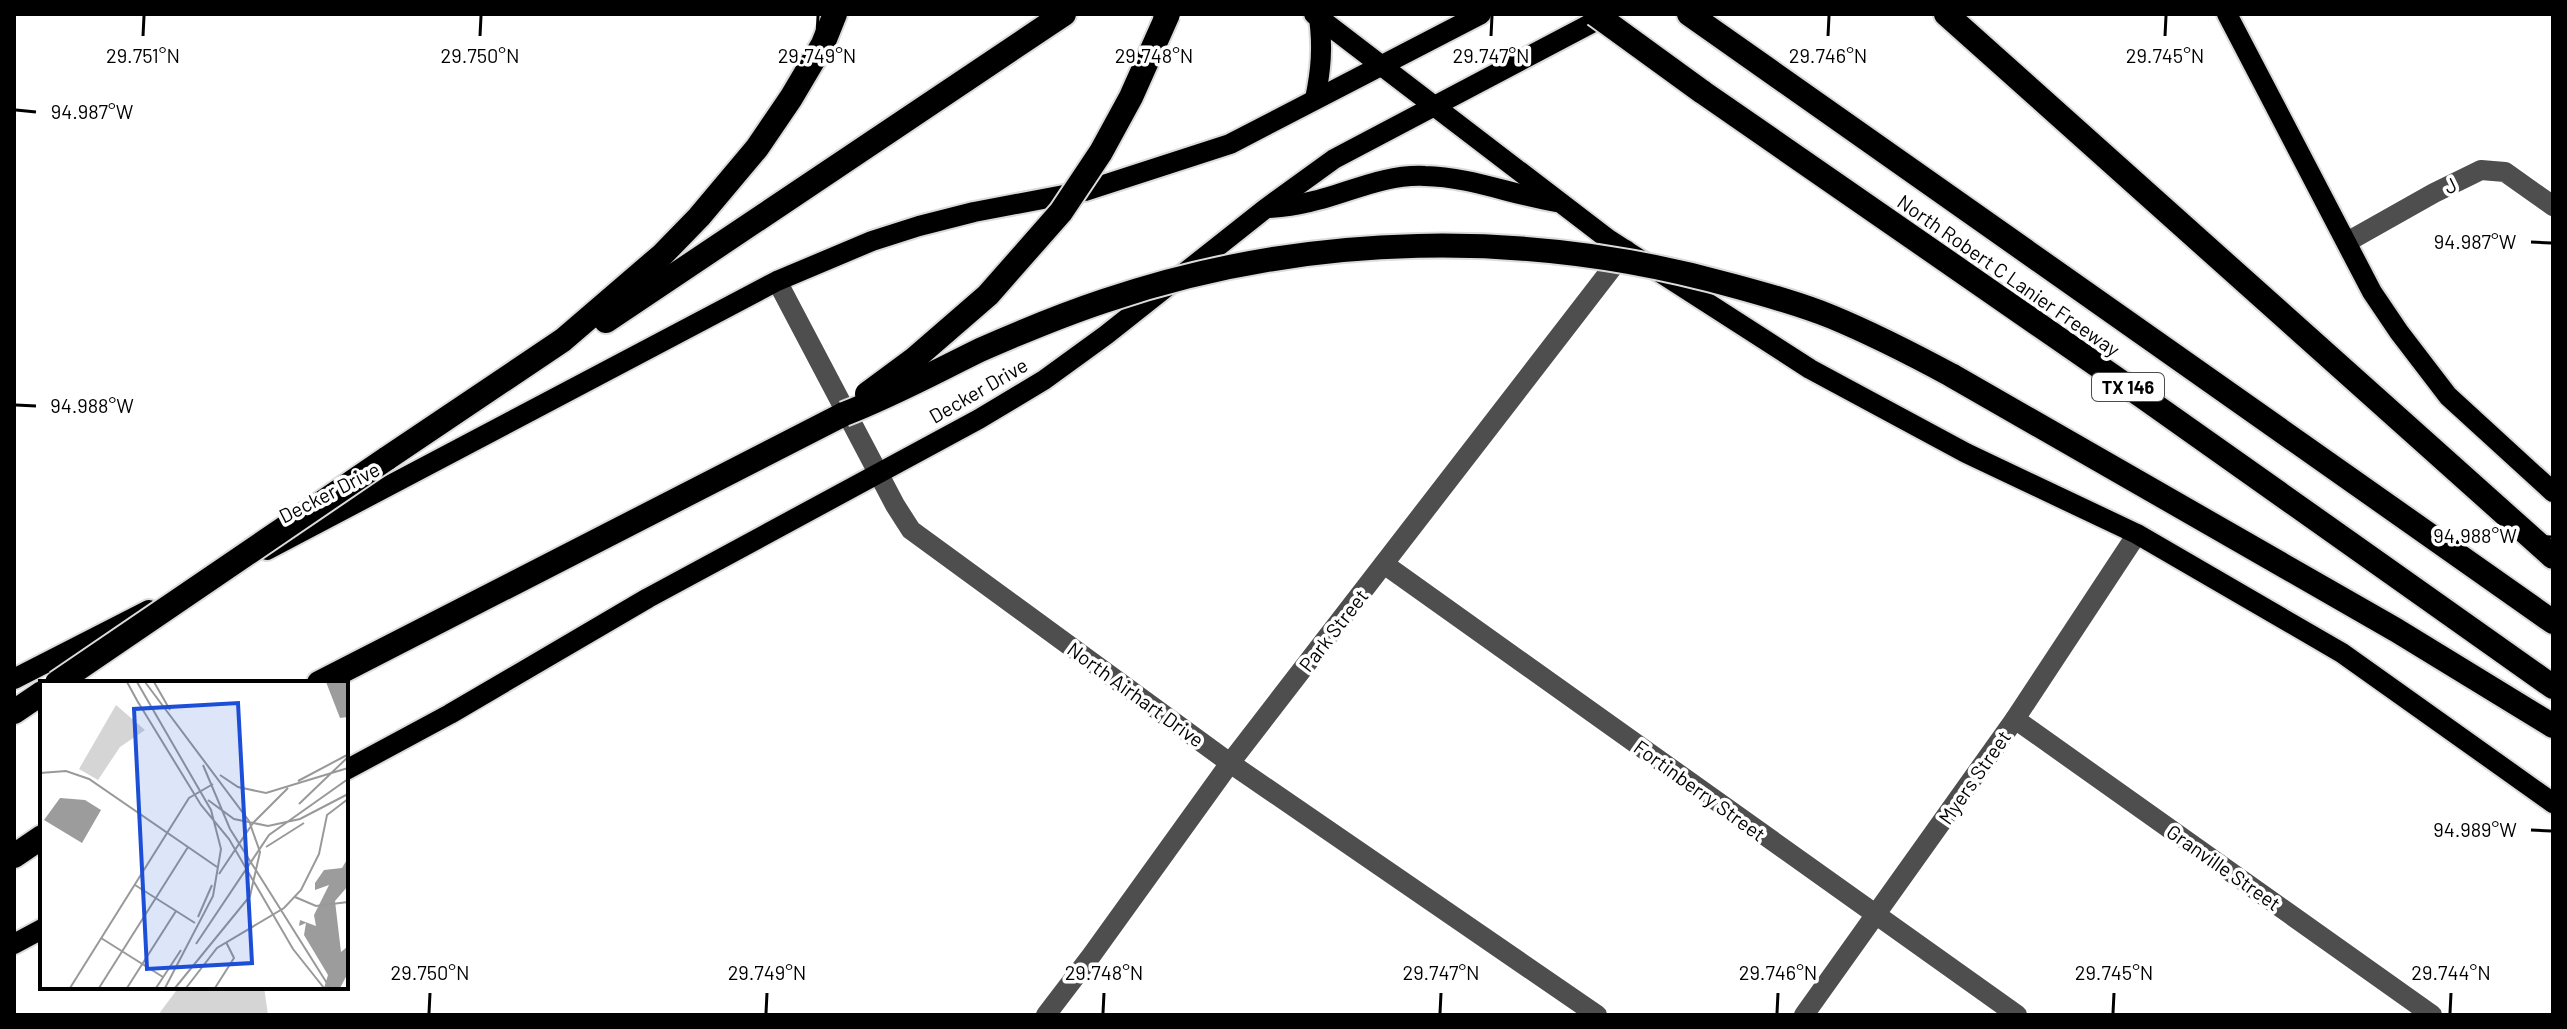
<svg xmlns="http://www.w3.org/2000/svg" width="2567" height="1029" font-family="Barlow,sans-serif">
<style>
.green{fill:#d5d5d5}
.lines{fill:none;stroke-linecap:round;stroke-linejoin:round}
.major-casing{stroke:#dbdbdb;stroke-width:24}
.highway-casing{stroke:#dbdbdb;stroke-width:28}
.minor{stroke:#4e4e4e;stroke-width:20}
.major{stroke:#000;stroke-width:20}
.highway{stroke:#000;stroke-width:24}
.highway-bridge-casing{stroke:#dbdbdb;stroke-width:28;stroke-linecap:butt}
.highway-bridge{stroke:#000;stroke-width:24}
.ticks{fill:none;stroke:#000;stroke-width:3}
.labels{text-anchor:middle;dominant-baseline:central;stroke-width:7;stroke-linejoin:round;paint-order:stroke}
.shield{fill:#fff;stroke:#4c4c4c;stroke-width:2}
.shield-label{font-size:18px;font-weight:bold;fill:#000}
.street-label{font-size:20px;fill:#000;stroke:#fff}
.inset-road{fill:none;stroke:#999;stroke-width:2}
.view{fill:#1d4ed8;fill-opacity:0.15;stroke:#1d4ed8;stroke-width:4}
.inset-edge{fill:none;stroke:#000;stroke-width:4}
.ticks-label{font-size:20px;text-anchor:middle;fill:#000;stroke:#fff;stroke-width:7;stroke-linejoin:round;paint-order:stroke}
</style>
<rect width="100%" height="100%" fill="#fff"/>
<!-- green -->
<path class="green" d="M179,987H264L268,1015H158Z"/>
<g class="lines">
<defs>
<g id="major">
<path d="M1314,14L1608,239L1810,369L1966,453L2137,534L2342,653L2553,803"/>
<path d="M2227,14L2372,292L2399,332L2448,396L2553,492"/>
<path d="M1315,99C1321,70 1323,47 1319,18"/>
<path d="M1269,208C1281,207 1293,206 1305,203C1346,195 1380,174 1425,176C1471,177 1512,195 1557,202"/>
<path d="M267,550L777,281L872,241L919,226L974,212L1085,191L1230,144L1481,14"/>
<path d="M14,679L149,610"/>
<path d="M346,770L450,714L648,598L979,419L1044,380L1106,335L1265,209L1334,159L1609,14"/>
<path d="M14,944L42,929"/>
</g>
<g id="highway">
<path d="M1689,14L2553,622"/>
<path d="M1946,14L2553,557"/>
<path d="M1701,91L2143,397L2553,687"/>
<path d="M606,321L1064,14"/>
<path d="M1951,375L2396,630L2553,726"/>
<path d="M386,459L563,340L662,255L699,217L757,148L791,98L823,44L835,14"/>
<path d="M319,683L844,414"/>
<path d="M14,712L42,693"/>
<path d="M14,856L42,837"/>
</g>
</defs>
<!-- major casing -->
<use href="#major" class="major-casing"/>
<!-- highway casing -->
<use href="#highway" class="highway-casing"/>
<!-- minor -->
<g class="minor">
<path d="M2347,242L2434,193L2481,170L2505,172L2553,206"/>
<path d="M777,281L895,505L911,530L1230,763L1597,1015"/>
<path d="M1384,564L2017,1015"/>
<path d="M2015,719L2432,1015"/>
<path d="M1046,1015L1091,956L1230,763L1626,250"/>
<path d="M1804,1015L2015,719L2137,534"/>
</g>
<!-- major -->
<use href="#major" class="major"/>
<!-- highway -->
<use href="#highway" class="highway"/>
<defs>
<g id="highway-bridge">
<path d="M1595,14L1701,91"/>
<path d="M867,394L913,360L988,295L1061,212L1101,152L1131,97L1168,14"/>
<path d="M844,414C891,396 935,372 980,350C1021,332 1062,315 1104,301C1307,232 1528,228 1734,286C1767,295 1800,304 1832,317C1873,334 1912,354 1951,375"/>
<path d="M57,683L386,459"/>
</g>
</defs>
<!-- highway-bridge casing -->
<use href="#highway-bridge" class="highway-bridge-casing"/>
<!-- highway-bridge -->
<use href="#highway-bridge" class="highway-bridge"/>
</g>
<!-- ticks -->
<path class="ticks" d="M143,36L144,16M480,36L481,16M817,36L818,16M1154,36L1155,16M1491,36L1492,16M1828,36L1829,16M2165,36L2166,16M16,110L36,112M2531,242L2551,243M16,405L36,406M2531,536L2551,537M2531,830L2551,831M429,1013L430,993M766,1013L767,993M1103,1013L1104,993M1440,1013L1441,993M1777,1013L1778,993M2113,1013L2114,993M2450,1013L2451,993"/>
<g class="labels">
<!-- shield labels -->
<rect class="shield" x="2092" y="373" width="72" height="28" rx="6"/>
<g class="shield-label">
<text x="2128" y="387">TX 146</text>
</g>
<!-- street labels -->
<g class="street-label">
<text transform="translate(2450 185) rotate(-26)">J</text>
<text transform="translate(2009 275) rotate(35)">North Robert C Lanier Freeway</text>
<text transform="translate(978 390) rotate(-30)">Decker Drive</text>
<text transform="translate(329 492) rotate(-27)">Decker Drive</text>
<text transform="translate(1333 630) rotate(-52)">Park Street</text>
<text transform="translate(1136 694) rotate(36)">North Airhart Drive</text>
<text transform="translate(1974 777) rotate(-55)">Myers Street</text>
<text transform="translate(1700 790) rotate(36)">Fortinberry Street</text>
<text transform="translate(2224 867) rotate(35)">Granville Street</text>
</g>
</g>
<!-- overview -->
<g transform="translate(40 681)">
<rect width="308" height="308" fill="#fff"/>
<path d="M76,24L105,49L80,66L58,99L39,88Z" fill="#d5d5d5"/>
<path d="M286,1H308V36L300,37ZM20,117L45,119L61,129L42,162L4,139ZM308,177V205L295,220L301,271L308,265V292L300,307H284L288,294L264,254L266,242L259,245L260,239L276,245L274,234L289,204L275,209V202L284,189L302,187Z" fill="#9c9c9c"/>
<path class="inset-road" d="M87,1L99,23M97,1L171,129L181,168L173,215L125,307M105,1L209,140L220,171L210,215L135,307M114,1L130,29M98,21L161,124L189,158L253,268L284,307M163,84L190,148L290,307M0,92L26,90L49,98L177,186M180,94L198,106L226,112L308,87M258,100L307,74M168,119L194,138L228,145L260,138L308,113M259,123L308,76M226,166L264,142M179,193L213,142L248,107M95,204L155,242M255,216L276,225L308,221M158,236L172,204M61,257L123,296M156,263L229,154L308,98M30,307L149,117L173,103M59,307L148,166M87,307L136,230M116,307L141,269M146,307L177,267L244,227L261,209L279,173L287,134L308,118M175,307L194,277L186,261"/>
<path class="view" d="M198,22L212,282L107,288L94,28Z"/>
<rect width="308" height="308" class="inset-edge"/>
</g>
<g class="ticks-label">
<text x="143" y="63">29.751°N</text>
<text x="480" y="63">29.750°N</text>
<text x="817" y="63">29.749°N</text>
<text x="1154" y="63">29.748°N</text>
<text x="1491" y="63">29.747°N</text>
<text x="1828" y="63">29.746°N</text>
<text x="2165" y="63">29.745°N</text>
<text x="92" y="119">94.987°W</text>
<text x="2475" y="249">94.987°W</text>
<text x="92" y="413">94.988°W</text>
<text x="2475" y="543">94.988°W</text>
<text x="2475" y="837">94.989°W</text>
<text x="430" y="980">29.750°N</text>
<text x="767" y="980">29.749°N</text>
<text x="1104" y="980">29.748°N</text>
<text x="1441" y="980">29.747°N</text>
<text x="1778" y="980">29.746°N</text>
<text x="2114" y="980">29.745°N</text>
<text x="2451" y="980">29.744°N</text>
</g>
<!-- border -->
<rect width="2567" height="1029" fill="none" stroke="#000000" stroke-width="32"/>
</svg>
